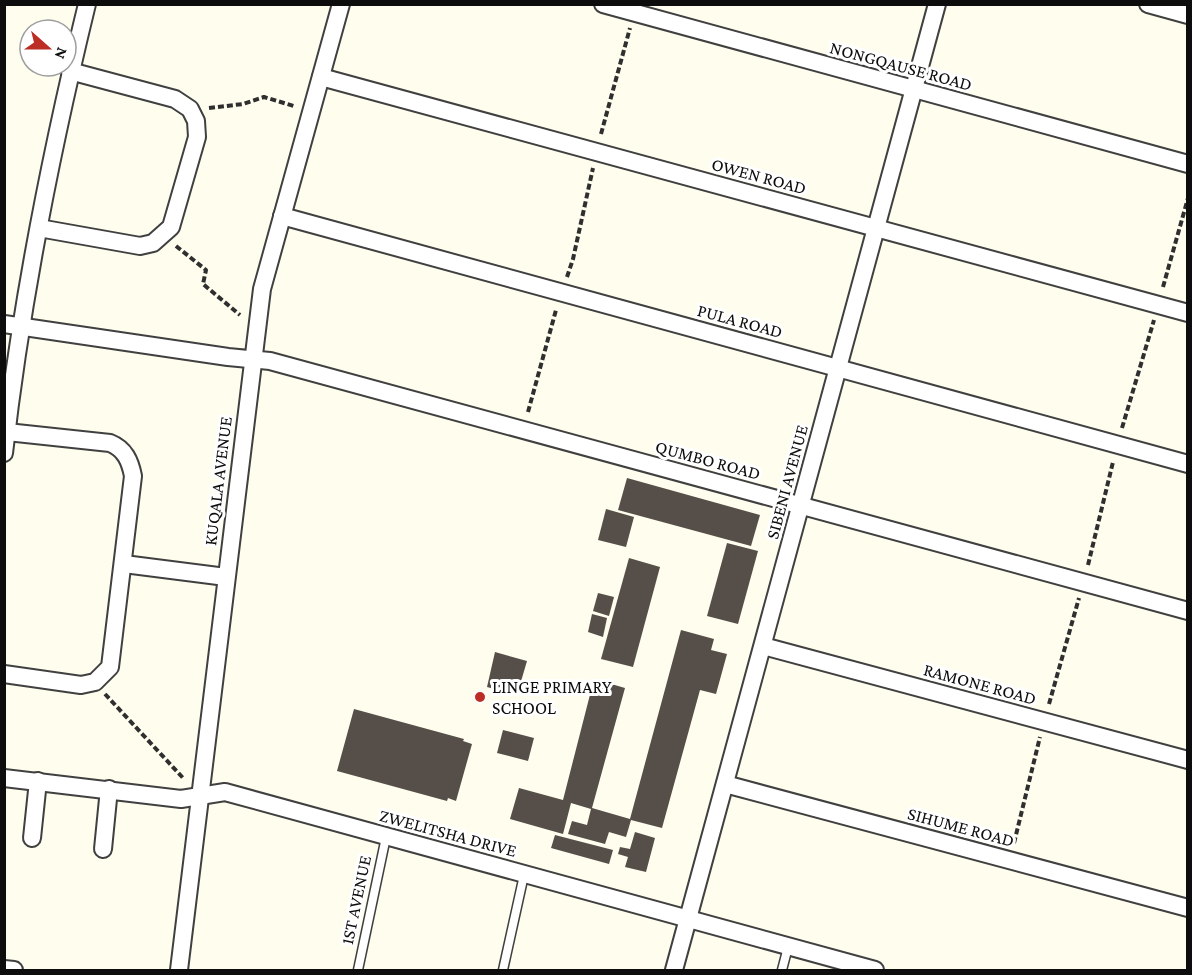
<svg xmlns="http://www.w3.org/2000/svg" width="1192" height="975" font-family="'Crimson Pro',serif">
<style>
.building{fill:#564f49}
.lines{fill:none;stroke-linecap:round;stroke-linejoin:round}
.lane-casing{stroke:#404040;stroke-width:11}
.street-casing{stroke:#404040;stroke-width:20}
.path{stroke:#2f2f2f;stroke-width:4;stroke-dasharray:6 3;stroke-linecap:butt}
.lane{stroke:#fff;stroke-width:8}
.street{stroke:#fff;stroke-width:16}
.poi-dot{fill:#bc2d25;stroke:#fff;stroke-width:2}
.labels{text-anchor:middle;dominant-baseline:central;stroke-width:6;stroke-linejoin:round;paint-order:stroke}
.street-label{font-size:18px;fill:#0d0d0d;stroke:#fff}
.poi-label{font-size:18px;fill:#0d0d0d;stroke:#fff;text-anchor:start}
</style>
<rect width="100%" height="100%" fill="#fffded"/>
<!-- building -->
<g class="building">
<path d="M627,478L760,515L751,546L618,510Z"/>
<path d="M606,509L634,517L626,547L598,540Z"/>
<path d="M727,543L758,551L738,624L707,616Z"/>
<path d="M629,558L660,567L633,667L601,659Z"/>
<path d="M598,593L614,597L609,616L593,611Z"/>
<path d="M592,614L607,618L603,637L588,632Z"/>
<path d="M681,630L714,639L711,650L727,654L716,694L700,690L662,828L631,820L626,837L609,832L605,844L568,834L572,821L587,825L591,809L571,803L563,834L510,819L519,788L563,800L594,679L625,688L592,808L630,819Z"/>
<path d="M495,652L527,661L517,695L487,687Z"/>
<path d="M354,709L464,739L463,741L472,744L456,801L448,798L447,801L337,771Z"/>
<path d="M503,730L534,738L528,761L497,753Z"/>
<path d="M635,832L655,838L646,872L625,867L628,857L618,854L620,847L630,849Z"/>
<path d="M555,835L613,850L609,864L551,848Z"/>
</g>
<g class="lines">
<defs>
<g id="lane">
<path d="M358,970L386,837"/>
<path d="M503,970L524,875"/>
<path d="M782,970L788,947"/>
</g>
<g id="street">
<path d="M603,4L1188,164"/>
<path d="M1148,4L1188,15"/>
<path d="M321,77L1188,313"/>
<path d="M282,216L1188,464"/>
<path d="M39,228L140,246L153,243L171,227L197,137L196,121L190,109L175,99L70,71"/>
<path d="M4,324L228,357L270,361L1188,611"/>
<path d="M4,453C21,303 51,152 87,4"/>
<path d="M124,564L226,577"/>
<path d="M763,646L1188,760"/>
<path d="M4,674L81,685L95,682L110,667L133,476C130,461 125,449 110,443L7,432"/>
<path d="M4,778L181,799L225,792L875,970"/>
<path d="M725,784L1188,908"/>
<path d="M32,838L38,781"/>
<path d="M103,849L109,789"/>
<path d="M4,969L14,970"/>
<path d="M179,970L262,289L341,4"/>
<path d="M674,970L937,4"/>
</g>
</defs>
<!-- lane casing -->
<use href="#lane" class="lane-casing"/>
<!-- street casing -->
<use href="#street" class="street-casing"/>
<!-- path -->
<g class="path">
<path d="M209,108L243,104L264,97L294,106"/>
<path d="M601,134L630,28"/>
<path d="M176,246L206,270L203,284L240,315"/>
<path d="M567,277L573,259L593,168"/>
<path d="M1163,287L1188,198"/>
<path d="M528,412L556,310"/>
<path d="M1122,428L1154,320"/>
<path d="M1088,565L1113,462"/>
<path d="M105,694L184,779"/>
<path d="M1049,704L1079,598"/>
<path d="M1014,843L1040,737"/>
</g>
<!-- lane -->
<use href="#lane" class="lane"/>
<!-- street -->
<use href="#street" class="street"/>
</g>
<!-- markers -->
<circle class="poi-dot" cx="480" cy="697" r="6"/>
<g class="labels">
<!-- street labels -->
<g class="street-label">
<text transform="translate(901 66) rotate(15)">NONGQAUSE ROAD</text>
<text transform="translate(759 176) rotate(15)">OWEN ROAD</text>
<text transform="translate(740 321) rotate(15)">PULA ROAD</text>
<text transform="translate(708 460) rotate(15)">QUMBO ROAD</text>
<text transform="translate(218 481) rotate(-83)">KUQALA AVENUE</text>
<text transform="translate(787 482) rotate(-75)">SIBENI AVENUE</text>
<text transform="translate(980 684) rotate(15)">RAMONE ROAD</text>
<text transform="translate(961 827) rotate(15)">SIHUME ROAD</text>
<text transform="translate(448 833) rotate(15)">ZWELITSHA DRIVE</text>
<text transform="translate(356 900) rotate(-78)">1ST AVENUE</text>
</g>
<!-- poi labels -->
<g class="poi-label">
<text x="492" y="687">LINGE PRIMARY<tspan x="492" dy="21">SCHOOL</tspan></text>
</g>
</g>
<!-- border -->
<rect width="1192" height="975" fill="none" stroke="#0d0d0d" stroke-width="12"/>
<!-- north arrow -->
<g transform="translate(48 48) rotate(111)"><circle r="28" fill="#ffffff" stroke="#9e9e9e" stroke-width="1.5"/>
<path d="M0-4.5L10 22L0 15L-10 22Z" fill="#bc2d25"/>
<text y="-9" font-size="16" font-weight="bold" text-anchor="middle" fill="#0d0d0d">N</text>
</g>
</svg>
